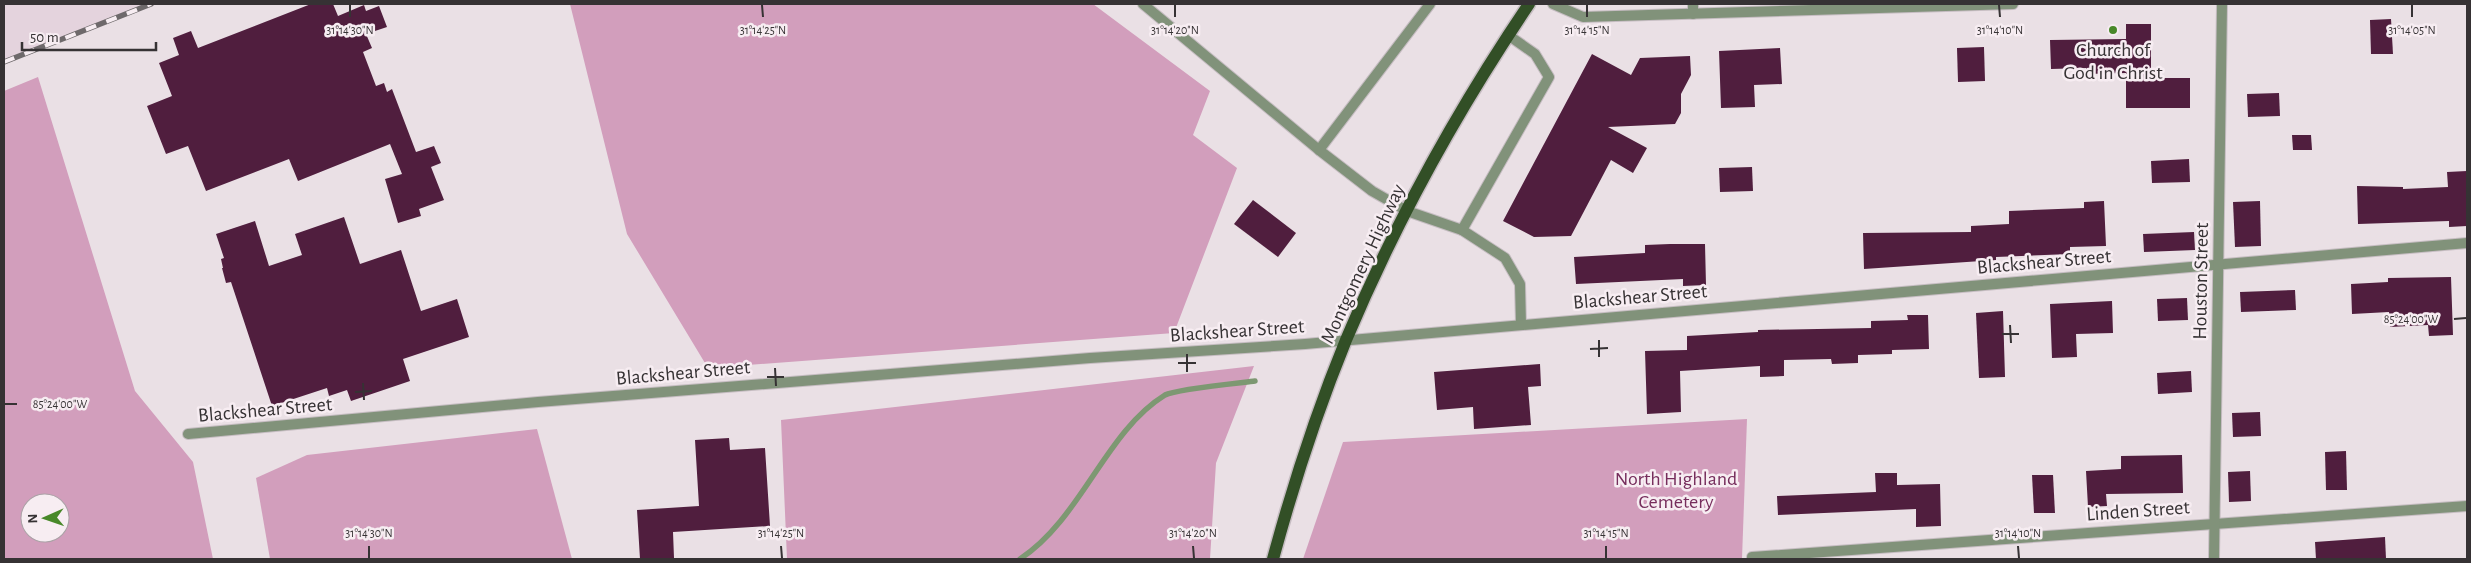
<svg xmlns="http://www.w3.org/2000/svg" width="2471" height="563" font-family="'Alegreya Sans',sans-serif">
<style>
.built{fill:#e4d3dd}
.green{fill:#d29ebc;fill-rule:evenodd}
.lines{fill:none;stroke-linecap:round;stroke-linejoin:round}
.stream{stroke:#7d9872;stroke-width:5.5}
.building{fill:#501e3e}
.lane-casing{stroke:#c6bdc2;stroke-width:12}
.street-casing{stroke:#c6bdc2;stroke-width:12}
.primary-casing{stroke:#c6bdc2;stroke-width:15}
.lane{stroke:#81927a;stroke-width:10}
.street{stroke:#81927a;stroke-width:10}
.primary{stroke:#324f26;stroke-width:12}
.rail-casing{stroke:#6e696b;stroke-width:5.5}
.rail{stroke:#f7edf2;stroke-width:4;stroke-dasharray:11;stroke-linecap:butt}
.ticks{fill:none;stroke:#363234;stroke-width:2}
.poi-dot{fill:#488829;stroke:#f7edf2;stroke-width:2}
.labels{text-anchor:middle;dominant-baseline:central;stroke-width:5;stroke-linejoin:round;paint-order:stroke}
.poi-label{font-size:20px;fill:#363234;stroke:#f7edf2}
.street-label{font-size:20px;fill:#363234;stroke:#f7edf2}
.park-label{font-size:20px;fill:#762d5c;stroke:#f7edf2}
.ticks-label{font-size:12px;text-anchor:middle;fill:#363234;stroke:#f7edf2;stroke-width:5;stroke-linejoin:round;paint-order:stroke}
</style>
<rect width="100%" height="100%" fill="#eae0e5"/>
<!-- built -->
<path class="built" d="M4,4H151L4,62Z"/>
<!-- green -->
<g class="green">
<path d="M570,4H1093L1210,91L1193,135L1237,168L1174,333L708,368L627,234Z"/>
<path d="M38,77L135,391L193,462L213,559H4V91ZM30,503H60V533H30Z"/>
<path d="M1254,366L1216,463L1210,559H787L781,420Z"/>
<path d="M1747,419L1742,559H1303L1343,442Z"/>
<path d="M537,429L572,559H270L256,478L307,455Z"/>
</g>
<g class="lines">
<!-- stream -->
<path class="stream" d="M1020,559C1082,518 1105,432 1165,395C1176,389 1239,383 1255,381"/>
</g>
<!-- building -->
<g class="building">
<path d="M311,4H333L338,16L364,5L366,11L379,6L387,27L366,34L372,48L363,52L376,86L384,83L387,92L392,89L416,152L434,146L441,163L431,167L444,200L419,209L421,216L398,223L385,179L402,174L390,144L298,181L289,159L206,191L188,146L166,154L147,106L172,96L159,63L179,55L173,38L191,31L198,48Z"/>
<path d="M2391,19L2393,54H2371L2370,20Z"/>
<path d="M2126,24H2151V78H2190V108H2126V73L2086,74V68L2051,69L2050,40L2126,39Z"/>
<path d="M1984,47L1985,81L1958,82L1957,48Z"/>
<path d="M1780,48L1782,84L1754,85L1755,107L1721,108L1719,51Z"/>
<path d="M1592,54L1631,75L1640,58L1690,56L1691,75L1681,94V113L1675,124L1608,127L1647,148L1633,173L1611,160L1571,236L1534,237L1503,221Z"/>
<path d="M2279,93L2280,116L2248,117L2247,94Z"/>
<path d="M2292,135H2311L2312,150H2293Z"/>
<path d="M2189,159L2190,182L2152,183L2151,161Z"/>
<path d="M1752,167L1753,191L1720,192L1719,168Z"/>
<path d="M2467,171V226L2449,227V221L2358,224L2357,186L2403,187V189L2448,187L2447,172Z"/>
<path d="M1253,200L1296,233L1278,257L1234,224Z"/>
<path d="M2104,201L2106,246L2070,247V254L1996,257V260L1864,269L1863,233L1971,232V226L2009,224V211L2084,208V202Z"/>
<path d="M2260,201L2261,246L2235,247L2233,202Z"/>
<path d="M344,217L360,264L401,250L421,311L457,299L469,337L403,359L410,381L351,401L347,390L329,396L327,388L272,406L231,282L226,283L222,268H223L221,259L224,258L216,234L255,221L269,266L302,255L295,234Z"/>
<path d="M2194,232L2195,250L2144,252L2143,234Z"/>
<path d="M1670,244H1705L1706,285L1683,286V279L1576,284L1574,257L1645,253V245Z"/>
<path d="M2451,277L2453,335L2429,336L2428,325L2390,327L2389,312L2352,314L2351,284L2388,282V278Z"/>
<path d="M2295,290L2296,310L2241,312L2240,292Z"/>
<path d="M2187,298L2188,320L2158,321L2157,299Z"/>
<path d="M2112,301L2113,333L2076,334L2077,357L2052,358L2050,304Z"/>
<path d="M2003,311L2005,377L1979,378L1976,313Z"/>
<path d="M1907,315H1928L1929,349L1892,350V354L1858,355V363L1832,364L1831,359L1784,360V376L1760,377V366L1680,371L1681,412L1647,414L1645,351L1687,350V336L1758,332V330L1871,328V321L1908,320Z"/>
<path d="M1540,364L1541,386L1528,387L1531,425L1474,429L1473,407L1437,410L1434,372Z"/>
<path d="M2191,371L2192,392L2158,394L2157,373Z"/>
<path d="M2260,412L2261,436L2233,437L2232,413Z"/>
<path d="M729,438L730,450L765,448L770,526L673,532L674,558L640,559L637,510L699,506L695,440Z"/>
<path d="M2346,451L2347,490H2326L2325,452Z"/>
<path d="M2182,455L2183,493L2106,494L2107,506L2088,507L2086,471L2121,469V456Z"/>
<path d="M2250,471L2251,501L2229,502L2228,472Z"/>
<path d="M1875,473H1897V485L1940,484L1941,526L1916,527V509L1778,515L1777,496L1876,492Z"/>
<path d="M2032,475H2053L2055,513H2034Z"/>
<path d="M2385,537L2386,559H2316L2315,542Z"/>
</g>
<g class="lines">
<defs>
<g id="lane">
<path d="M1143,4L1319,150L1372,191L1407,211L1462,230L1549,77L1535,54L1508,35"/>
<path d="M1693,4V14"/>
<path d="M1319,150L1430,4"/>
<path d="M1462,230L1505,258L1520,284L1521,325"/>
</g>
<g id="street">
<path d="M1553,4L1583,17L2013,4"/>
<path d="M188,434L538,402L1090,358L1305,344L2467,243"/>
<path d="M1752,559V557L2467,506"/>
<path d="M2214,559L2222,4"/>
</g>
<path id="primary" d="M1273,559C1293,485 1317,411 1346,340C1395,223 1458,109 1529,4"/>
</defs>
<!-- lane casing -->
<use href="#lane" class="lane-casing"/>
<!-- street casing -->
<use href="#street" class="street-casing"/>
<!-- primary casing -->
<use href="#primary" class="primary-casing"/>
<!-- lane -->
<use href="#lane" class="lane"/>
<!-- street -->
<use href="#street" class="street"/>
<!-- primary -->
<use href="#primary" class="primary"/>
<defs>
<path id="rail" d="M4,62L151,4"/>
</defs>
<!-- rail casing -->
<use href="#rail" class="rail-casing"/>
<!-- rail -->
<use href="#rail" class="rail"/>
</g>
<!-- ticks -->
<path class="ticks" d="M350,5V17M762,5L763,17M1175,5V17M1587,5V17M1999,5L2000,17M2412,5V17M2454,319L2466,318M2010,325L2011,343M2002,334H2019M1599,340V357M1590,349L1608,348M1187,354V372M1178,363H1196M775,368L776,386M767,377H784M363,383L364,400M355,392L372,391M5,404H17M369,546V558M781,546L782,558M1193,546L1194,558M1606,546V558M2018,546L2019,558"/>
<!-- markers -->
<circle class="poi-dot" cx="2113" cy="30" r="5"/>
<g class="labels">
<!-- poi labels -->
<g class="poi-label">
<text x="2113" y="50">Church of<tspan x="2113" dy="23">God in Christ</tspan></text>
</g>
<!-- street labels -->
<g class="street-label">
<text transform="translate(2044 262) rotate(-5)">Blackshear Street</text>
<text transform="translate(1363 264) rotate(-65)">Montgomery Highway</text>
<text transform="translate(2201 281) rotate(-89)">Houston Street</text>
<text transform="translate(1640 297) rotate(-5)">Blackshear Street</text>
<text transform="translate(1237 331) rotate(-4)">Blackshear Street</text>
<text transform="translate(683 373) rotate(-5)">Blackshear Street</text>
<text transform="translate(265 410) rotate(-5)">Blackshear Street</text>
<text transform="translate(2138 511) rotate(-4)">Linden Street</text>
</g>
<!-- park labels -->
<g class="park-label">
<text x="1676" y="479">North Highland<tspan x="1676" dy="23">Cemetery</tspan></text>
</g>
</g>
<g class="ticks-label">
<text x="350" y="34">31°14'30"N</text>
<text x="763" y="34">31°14'25"N</text>
<text x="1175" y="34">31°14'20"N</text>
<text x="1587" y="34">31°14'15"N</text>
<text x="2000" y="34">31°14'10"N</text>
<text x="2412" y="34">31°14'05"N</text>
<text x="2411" y="323">85°24'00"W</text>
<text x="60" y="408">85°24'00"W</text>
<text x="369" y="537">31°14'30"N</text>
<text x="781" y="537">31°14'25"N</text>
<text x="1193" y="537">31°14'20"N</text>
<text x="1606" y="537">31°14'15"N</text>
<text x="2018" y="537">31°14'10"N</text>
</g>
<!-- border -->
<rect width="2471" height="563" fill="none" stroke="#363234" stroke-width="10"/>
<!-- north arrow -->
<g transform="translate(45 518) rotate(268)"><circle r="24" fill="#f7edf2" stroke="#aaa2a6"/>
<path d="M0-4L9 19L0 12L-9 19Z" fill="#488829"/>
<text y="-8" font-size="14" font-weight="bold" text-anchor="middle" fill="#363234">N</text>
</g>
<!-- scale -->
<path d="M22 42v8h134v-8" fill="none" stroke="#363234" stroke-width="2.5"/>
<text x="30" y="42" font-size="15" fill="#363234" stroke="#f7edf2" stroke-width="4" paint-order="stroke">50 m</text>
</svg>
